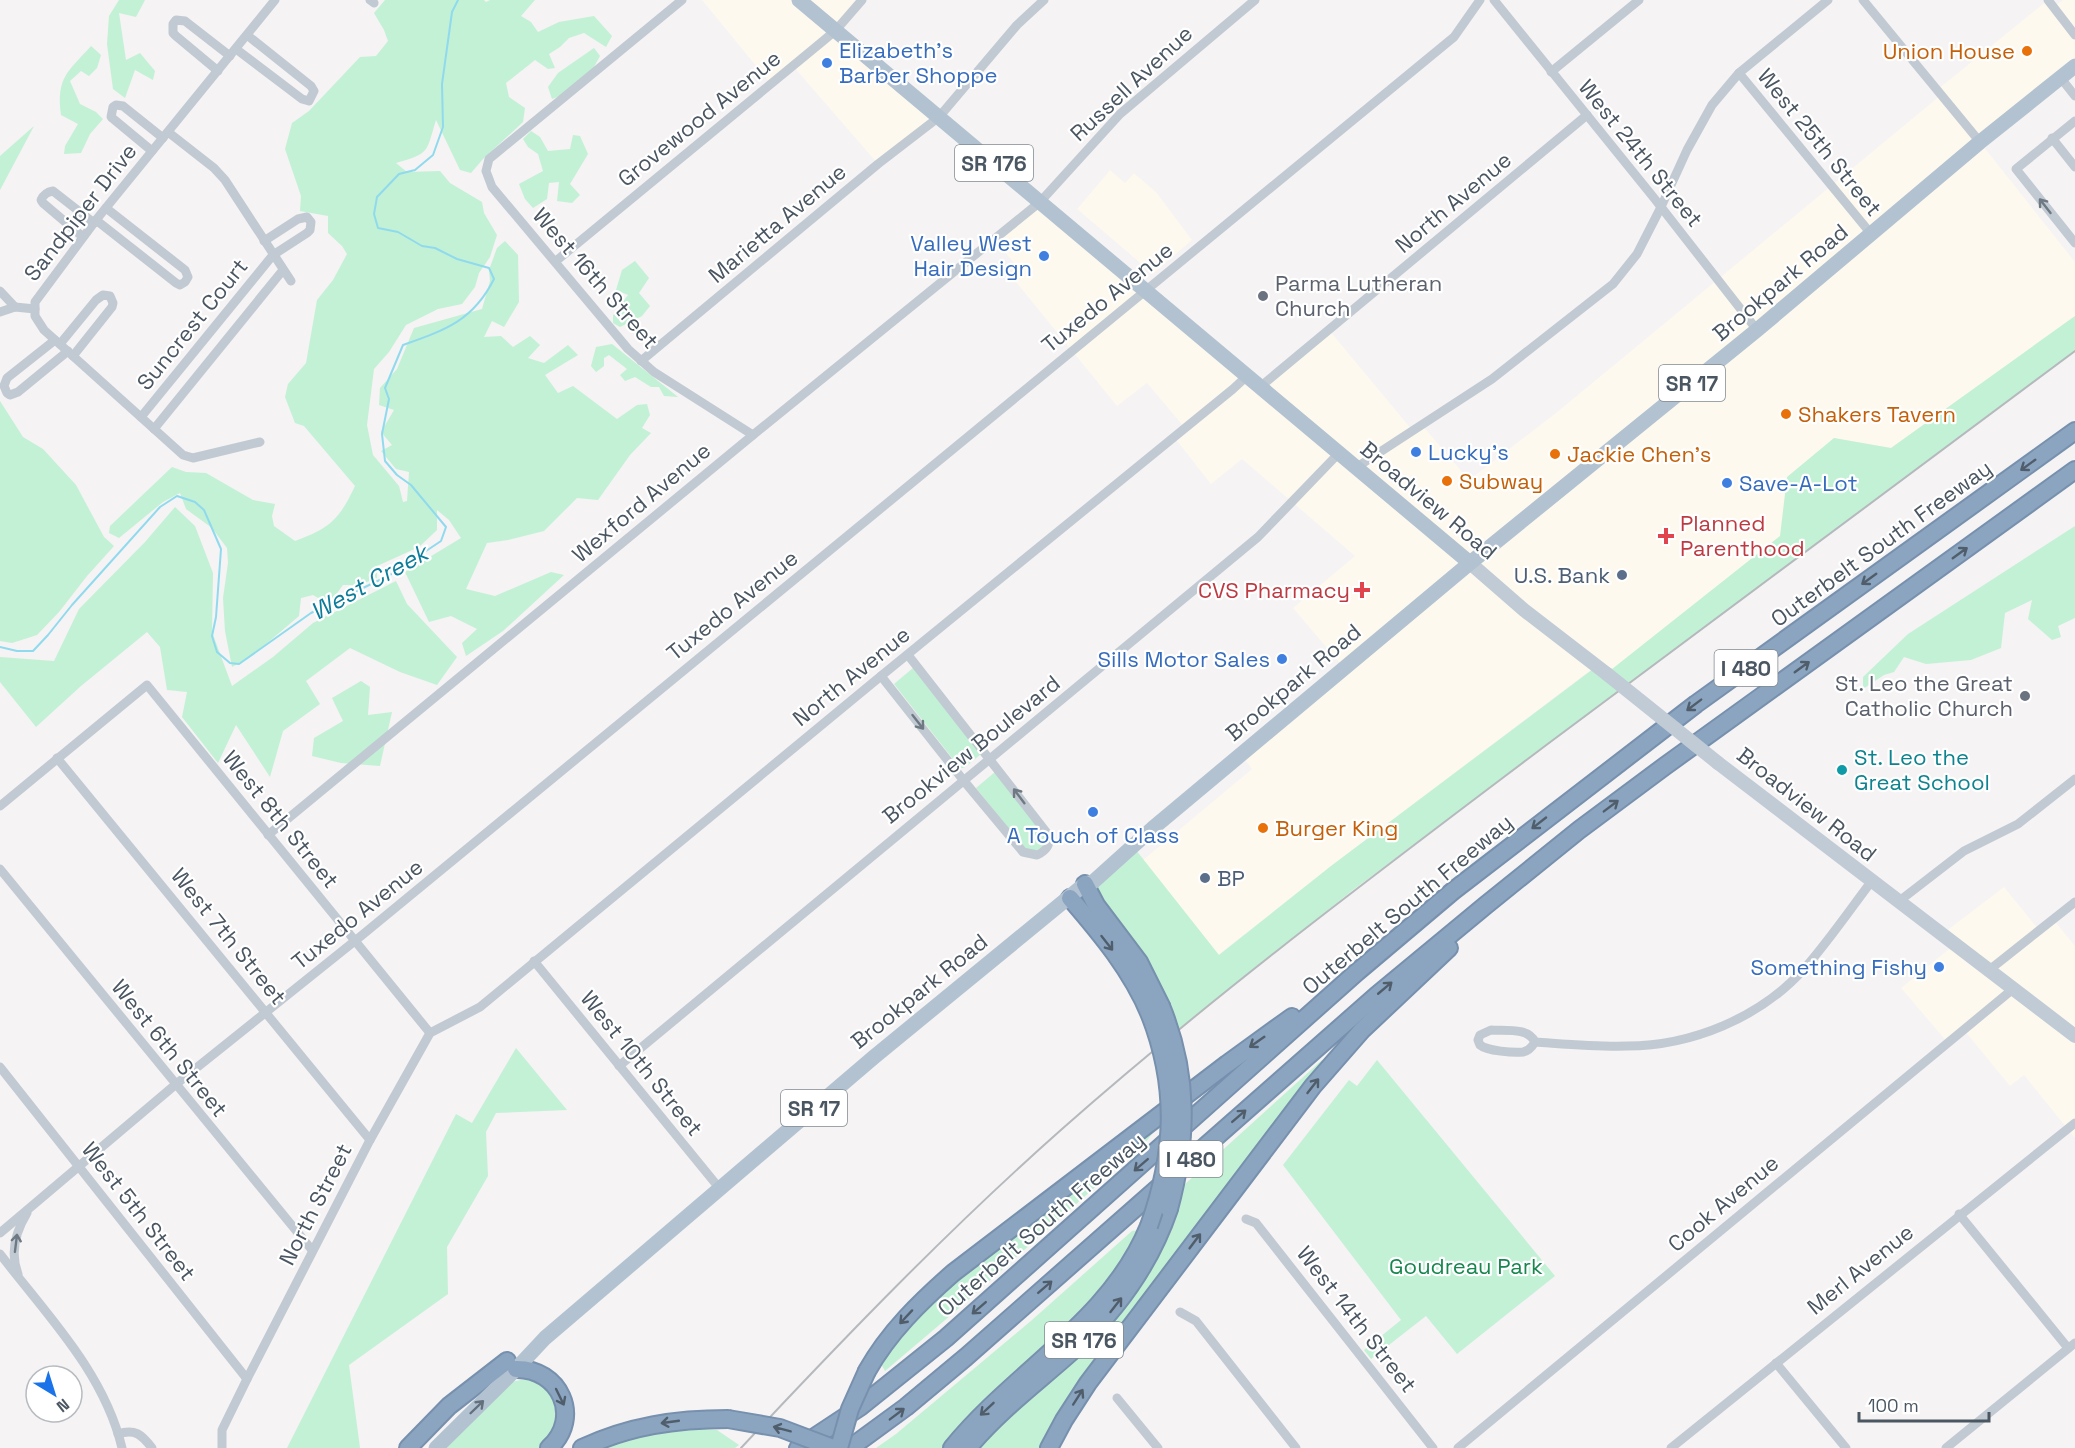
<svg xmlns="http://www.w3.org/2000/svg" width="2075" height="1448" font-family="'Space Grotesk',sans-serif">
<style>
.commercial{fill:#fdf9ef}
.green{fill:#c3f1d5}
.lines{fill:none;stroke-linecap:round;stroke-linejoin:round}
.stream{stroke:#90daee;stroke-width:2}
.highway-casing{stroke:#7690ad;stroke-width:20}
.street{stroke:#c1cad2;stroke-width:9}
.secondary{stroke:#c1cbd6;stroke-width:14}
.primary{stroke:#b3c2d1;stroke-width:15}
.highway{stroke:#8ba5c1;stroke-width:16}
.rail{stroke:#b5b8bd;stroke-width:2}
.highway-bridge-casing{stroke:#7690ad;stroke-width:20;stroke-linecap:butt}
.secondary-bridge{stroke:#c1cbd6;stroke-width:14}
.highway-bridge{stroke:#8ba5c1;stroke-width:16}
.oneway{stroke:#6e7983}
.oneway2{stroke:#505e6b}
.oneway3{stroke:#64717d}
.food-dot{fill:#e8710a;stroke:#fff;stroke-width:2}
.shop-dot{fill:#3f7fe0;stroke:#fff;stroke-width:2}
.worship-dot{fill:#6b7280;stroke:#fff;stroke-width:2}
.health-dot{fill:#e0444e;stroke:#fff;stroke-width:2}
.service-dot{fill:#5c6f8a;stroke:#fff;stroke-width:2}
.culture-dot{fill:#0f9aa8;stroke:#fff;stroke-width:2}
.labels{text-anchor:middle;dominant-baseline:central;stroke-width:4.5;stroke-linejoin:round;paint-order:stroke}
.shield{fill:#fff;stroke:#808990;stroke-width:1.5}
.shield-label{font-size:21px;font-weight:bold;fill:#4a5661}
.shop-label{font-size:22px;fill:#366cbe;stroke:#fff;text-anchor:start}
.food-label{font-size:22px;fill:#c56008;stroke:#fff;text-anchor:start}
.street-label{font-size:22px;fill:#4a5661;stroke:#fff}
.worship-label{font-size:22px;fill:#5b616d;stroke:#fff;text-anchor:start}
.health-label{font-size:22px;fill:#be3a42;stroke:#fff;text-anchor:start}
.service-label{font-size:22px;fill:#4e5e75;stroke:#fff;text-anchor:end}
.culture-label{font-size:22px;fill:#0d838f;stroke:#fff;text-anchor:start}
.park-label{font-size:22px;fill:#17864f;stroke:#fff}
.water-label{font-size:24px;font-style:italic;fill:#0c7c9b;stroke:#fff}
</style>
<rect width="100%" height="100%" fill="#f5f3f3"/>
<!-- commercial -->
<g class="commercial">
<path d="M702,0H862L836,30L939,117L878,164L793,66L771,84Z"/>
<path d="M2048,0L2054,7L2063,0H2075V66L1980,142L2075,262V316L1891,448L1833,438L1780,536L1607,674L1596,666L1331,866L1218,955L1143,860L1252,769L1241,755L1344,668L1293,608L1355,556L1242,459L1211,484L1174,437L1185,428L1147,383L1117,406L1016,282L1024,275L994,239L1040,202L1260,387L1329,330L1413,431L1422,425L1469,480L1556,413L1941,95L1937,90Z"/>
<path d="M1110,170L1125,183L1134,173L1156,192L1192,240L1153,274L1077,209Z"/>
<path d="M2004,887L2039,930L2053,919L2075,946V1138L2024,1075L2010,1086L1964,1030L1948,1043L1901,988L1954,945L1941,935Z"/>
</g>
<!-- green -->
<g class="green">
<path d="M119,0H145L136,17L119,13L126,60L140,53L155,71L153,80L135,70L125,98L113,89L107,44L109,16Z"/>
<path d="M385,0H484L486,2L490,0H535L521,16L531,22L538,32L559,22L594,16L612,36L606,47L584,33L569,38L560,47L549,54L555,68L548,69L535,60L506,83L509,97L525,108L523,122L483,159L471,173L460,170L436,120C426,153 430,153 396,163L407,172L440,171L450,183L482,202L484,213L497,235L490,257L479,273L475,287L462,304L438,309L406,325L389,352L374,369L367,425L373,455L399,486L403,502L407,501L409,472L396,469L381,451L392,445L381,432L394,410L379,405L380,388L397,369L414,328L482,309L490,281L489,270L497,248L505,241L518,255L519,302L504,327L492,321L484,337L501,336L513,347L530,336L540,345L528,358L544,363L568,345L578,355L545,375L558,393L573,386L617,419L637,405L647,404L650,415L642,428L651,433L630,455L598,500L577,498L544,531L508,540L487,543L466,589L495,596L551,572L564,575L503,631L466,656L462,643L477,629L451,616L429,622L405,572L461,538L449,520L437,510V530L419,547L377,566V578L359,585H343L335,596L325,602L313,595L301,598L299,616L253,655L232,667L225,631L223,598L228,563L227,548L212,528L186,509L180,493L163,502L119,538L109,533L110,526L172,467L186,472L206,473L253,500L275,504L272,516L274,526L295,541C330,528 339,520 355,486L304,426L295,423L285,397L288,384L306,363L317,300L333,280L347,254L342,246L328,233V216L300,211L301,196L285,149L292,123L309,111L360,57L376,56L388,41L384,30L374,13Z"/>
<path d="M91,46L101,55L97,68L89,76L81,71L70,81L80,104L96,112L103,119L90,134L81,153L64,154L65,146L78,124L61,115C56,77 68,72 91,46Z"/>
<path d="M594,48L600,56L583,87L552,99L548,87L558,73Z"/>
<path d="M34,126L0,190V156Z"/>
<path d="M531,131L540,137L548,151L570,149L573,135L580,136L588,154L570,184L580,195L572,203L557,201L559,182L549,183L547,199L533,208L525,199L519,184L543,171L538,154L528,147L523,139Z"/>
<path d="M635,261L649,278L639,293L650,306L642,316L620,327L613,323V315L621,312V304L628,295L616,290L622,270Z"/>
<path d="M2075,316V351L1353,890L1171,1035L1085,884L1132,845L1219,955L1331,866L1597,666L1607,673L1780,536L1787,477L1834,438L1891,448Z"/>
<path d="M612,344L678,397L664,396L659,387H651L635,377L625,381L620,375L627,369L609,355L604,358V366L596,372L591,366L596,347Z"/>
<path d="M0,401L23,437L43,449L76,485L104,537L114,546L87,576L59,612L37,635L12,643L0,641Z"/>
<path d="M175,507L195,526L213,573L212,632L232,686L273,657L313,623L396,581L407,604L457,657L437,685L400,672L350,648L306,681L320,704L283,731L270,777L236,725L218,763L182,717L187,692L167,690L160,647L147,632L81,686L36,727L0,682V657L54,661L79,609L145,542Z"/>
<path d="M2075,526V618L2058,626L2061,637L2052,640L2028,619L2032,600L2005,613L2001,648L1971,660L1926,664L1904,657L1894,672L1884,675L1863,689V677L1908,634Z"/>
<path d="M913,668L981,754L964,768H960L894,684Z"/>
<path d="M361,681L370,687L368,715L392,712L380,766L341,763L312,756L314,738L343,721L332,698Z"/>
<path d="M995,772L1046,837L1044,846L1035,851L1024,848L976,788Z"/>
<path d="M516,1048L567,1110L496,1113L486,1132L488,1176L447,1247L448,1294L349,1365L360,1448H287L456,1114L472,1123Z"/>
<path d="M1322,1060L1326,1064L1044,1448H978L1027,1400L1169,1232L1184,1185Z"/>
<path d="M1377,1060L1555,1276L1457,1354L1426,1316L1371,1359L1364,1350L1401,1320L1283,1165L1349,1080L1357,1086Z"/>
<path d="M1151,1129H1156L1145,1143L951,1315L885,1371L881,1364C916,1307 970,1267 1023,1227C1066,1195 1108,1162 1151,1129Z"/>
<path d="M1140,1230L1119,1267L1093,1301L944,1448H876L896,1434L1032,1320L1132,1231Z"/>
<path d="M525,1379C554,1383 554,1395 559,1421L542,1448H446L512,1382Z"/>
<path d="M687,1428L717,1430L739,1445L735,1448H601L636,1437Z"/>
</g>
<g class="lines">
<!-- stream -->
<path class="stream" d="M0,647L17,651H33L48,635L72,605L160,507L177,496L195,502L204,510L221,549L216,617L212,636L217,652L230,663L239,664L311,613L390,575L441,541L446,527L411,485L397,475L385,461L382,434L389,399L385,388L403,345C445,330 473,321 494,279L489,268L457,259L435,248L422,246L398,232L378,228L374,214L377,197L399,174L415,170L433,155L443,127L442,84L452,12L458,0"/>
<defs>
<g id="highway">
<path d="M1085,884L1096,905L1139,962L1161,1006"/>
<path d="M1070,898C1101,934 1132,971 1150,1015"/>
<path d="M516,1369C559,1368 583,1417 549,1448"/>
<path d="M867,1371C889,1332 920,1302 953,1273L1227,1064L1292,1017"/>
<path d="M408,1448L449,1406L507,1361"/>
<path d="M582,1448C629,1426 676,1419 728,1419"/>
<path d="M798,1448L860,1407L946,1338L1357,972L1453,891L1696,704L2075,431"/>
<path d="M850,1448L906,1407L966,1357L1376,996L1486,905L1579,830L1665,766L2075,470"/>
<path d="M952,1448C1015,1370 1110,1322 1149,1226"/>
<path d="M968,1448C1000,1409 1042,1379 1079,1345C1119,1307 1151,1262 1169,1209"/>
<path d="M1049,1448L1064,1420L1088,1383L1313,1086L1362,1030L1449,948"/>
</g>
</defs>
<!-- highway casing -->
<use href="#highway" class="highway-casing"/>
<!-- street -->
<g class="street">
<path d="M370,0L374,3"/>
<path d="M682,0L489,159L486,171L492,187L628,349L654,372L753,435"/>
<path d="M1494,0L1654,198L1757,330"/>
<path d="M1863,0L1980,142"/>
<path d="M2048,0L2075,35"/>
<path d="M236,49L302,99L309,101L314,91L311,86L247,35"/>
<path d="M218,71L176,36L173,33V24L176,20L185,21L230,56"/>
<path d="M1551,72L1639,0"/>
<path d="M1739,73L1872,235"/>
<path d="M2060,77L2075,96"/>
<path d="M2075,121L2016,169L2075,243"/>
<path d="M168,132L214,168L225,180L291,281"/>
<path d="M2052,138L2075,167"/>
<path d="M152,151L111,117L113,107L116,105L123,106L163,138"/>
<path d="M96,220L176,283L180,285L185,282L188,277L185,270L106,208"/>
<path d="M83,237L43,203L41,200C44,194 47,192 53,191L94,223"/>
<path d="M556,261L823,41L836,30L862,0"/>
<path d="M0,291L15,307"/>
<path d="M0,312L15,307L35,309"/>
<path d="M55,340L7,378L4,386L7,393L10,395L18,392L68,351"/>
<path d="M60,344L96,300L103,295L110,296L113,303L112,307L73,356"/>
<path d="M641,361L878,164L939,117L1017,25L1044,0"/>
<path d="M1260,387L1587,115"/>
<path d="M141,417L273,255L307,233L310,230L311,222L307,217L298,219L264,241"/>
<path d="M154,429L283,270"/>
<path d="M260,442L193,458L183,455L44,330L35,316V302L96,220L275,0"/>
<path d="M1357,467L1492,379L1613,284L1637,254L1661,207L1687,150L1712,105L1739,73L1828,0"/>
<path d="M881,676L964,781L1023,852L1037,855C1047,850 1052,844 1047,833L908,655"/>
<path d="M57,758L370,1140"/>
<path d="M0,806L147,685L430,1033"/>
<path d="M268,835L753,435L1040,202L1120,114L1255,0"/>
<path d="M0,869L312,1250"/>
<path d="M1898,902L1964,851L2018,824L2075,779"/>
<path d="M534,961L720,1189"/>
<path d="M1988,971L2075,902"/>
<path d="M1491,1030C1505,1031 1528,1027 1535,1042C1532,1047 1529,1051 1523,1052C1514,1053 1487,1051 1480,1045L1478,1040L1480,1035Z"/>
<path d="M1535,1042C1565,1044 1596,1047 1627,1046C1691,1046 1760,1018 1804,969C1828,942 1849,911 1871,882"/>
<path d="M619,1066L1258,537L1339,453"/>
<path d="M0,1067L247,1379"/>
<path d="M1959,1214L2068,1348"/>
<path d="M1246,1219L1256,1223L1433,1448"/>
<path d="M0,1233L175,1085L361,936L1454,37L1480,0"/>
<path d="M0,1254C46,1314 104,1372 122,1448"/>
<path d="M18,1274C10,1253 16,1231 27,1213"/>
<path d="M1180,1312L1196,1321L1296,1448"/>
<path d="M1776,1363L1846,1448"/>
<path d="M1117,1398L1158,1448"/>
<path d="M118,1434C135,1428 142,1435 152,1448"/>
<path d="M222,1448V1430L247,1379L370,1140L430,1033L480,1007L881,676L1233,389L1247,376"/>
<path d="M1458,1448L2013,989"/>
<path d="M1671,1448L2075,1123"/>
<path d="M1946,1448L2075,1343"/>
</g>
<!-- secondary -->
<g class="secondary">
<path d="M1470,563L1524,610L1607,674"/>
<path d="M1718,763L2075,1036"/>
</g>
<!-- primary -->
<g class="primary">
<path d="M799,0L1470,563"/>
<path d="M436,1448L516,1369L545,1338L874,1057L1085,884L1093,882L1153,828L1470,563L1757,330L1980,142L2075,66"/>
</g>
<!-- highway -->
<use href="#highway" class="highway"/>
<!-- rail -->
<path class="rail" d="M741,1448C844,1338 949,1229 1062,1129C1216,993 1381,870 1545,746C1722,614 1899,483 2075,351"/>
<defs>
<g id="highway-bridge">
<path d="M1161,1006C1189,1074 1188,1139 1169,1209"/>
<path d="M1149,1226C1175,1153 1178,1087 1150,1015"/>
<path d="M728,1419L780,1428L833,1448"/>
<path d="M839,1448L850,1409L867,1371"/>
</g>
</defs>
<!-- highway-bridge casing -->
<use href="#highway-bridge" class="highway-bridge-casing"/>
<!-- secondary-bridge -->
<path class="secondary-bridge" d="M1607,674L1718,763"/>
<!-- highway-bridge -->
<use href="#highway-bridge" class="highway-bridge"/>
</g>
<!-- one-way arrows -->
<defs><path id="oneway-shaft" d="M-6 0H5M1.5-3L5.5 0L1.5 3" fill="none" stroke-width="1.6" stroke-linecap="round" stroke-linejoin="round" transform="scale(1.5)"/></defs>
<g class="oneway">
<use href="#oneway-shaft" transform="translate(2045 206) rotate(-128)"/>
<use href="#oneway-shaft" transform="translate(918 722) rotate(52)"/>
<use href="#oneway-shaft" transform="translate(1019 796) rotate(-127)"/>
<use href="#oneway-shaft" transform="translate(16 1243) rotate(-83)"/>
</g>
<g class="oneway2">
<use href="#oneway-shaft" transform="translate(2028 465) rotate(144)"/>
<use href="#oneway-shaft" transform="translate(1960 553) rotate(-36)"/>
<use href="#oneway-shaft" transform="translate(1869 579) rotate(144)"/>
<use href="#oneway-shaft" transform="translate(1802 667) rotate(-36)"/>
<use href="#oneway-shaft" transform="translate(1694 705) rotate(143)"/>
<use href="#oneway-shaft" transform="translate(1611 806) rotate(-37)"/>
<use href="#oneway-shaft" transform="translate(1539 823) rotate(142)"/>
<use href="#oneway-shaft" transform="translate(1107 943) rotate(52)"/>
<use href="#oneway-shaft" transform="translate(1385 988) rotate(-40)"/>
<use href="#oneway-shaft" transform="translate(1257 1042) rotate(145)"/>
<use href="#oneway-shaft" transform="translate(1313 1086) rotate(-52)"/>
<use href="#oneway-shaft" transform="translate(1239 1116) rotate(-41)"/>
<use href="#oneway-shaft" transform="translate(1141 1165) rotate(139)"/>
<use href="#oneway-shaft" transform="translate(1195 1241) rotate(-53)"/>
<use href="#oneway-shaft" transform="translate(1045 1287) rotate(-41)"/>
<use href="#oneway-shaft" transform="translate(1116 1305) rotate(-52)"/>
<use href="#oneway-shaft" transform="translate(979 1308) rotate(139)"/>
<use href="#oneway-shaft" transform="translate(906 1317) rotate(133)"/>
<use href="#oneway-shaft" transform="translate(560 1397) rotate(64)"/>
<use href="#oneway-shaft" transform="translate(1078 1397) rotate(-57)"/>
<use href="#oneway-shaft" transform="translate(987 1409) rotate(137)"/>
<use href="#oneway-shaft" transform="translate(897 1414) rotate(-37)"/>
<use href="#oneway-shaft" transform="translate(670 1422) rotate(172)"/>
<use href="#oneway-shaft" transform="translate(782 1429) rotate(-165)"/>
</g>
<use class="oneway3" href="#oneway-shaft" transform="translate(477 1407) rotate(-44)"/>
<!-- markers -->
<g class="food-dot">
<circle cx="2027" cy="51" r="6"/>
<circle cx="1786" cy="414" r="6"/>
<circle cx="1555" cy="454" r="6"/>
<circle cx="1447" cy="481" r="6"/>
<circle cx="1263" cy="828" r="6"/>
</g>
<g class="shop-dot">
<circle cx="827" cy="63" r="6"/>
<circle cx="1044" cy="256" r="6"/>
<circle cx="1416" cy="452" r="6"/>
<circle cx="1727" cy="483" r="6"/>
<circle cx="1282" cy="659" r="6"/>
<circle cx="1093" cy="812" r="6"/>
<circle cx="1939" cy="967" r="6"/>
</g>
<g class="worship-dot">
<circle cx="1263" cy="296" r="6"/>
<circle cx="2025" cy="696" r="6"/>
</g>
<g class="health-dot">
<path d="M1663 527h6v6h6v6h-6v6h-6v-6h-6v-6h6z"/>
<path d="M1359 581h6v6h6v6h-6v6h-6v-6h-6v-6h6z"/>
</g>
<g class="service-dot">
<circle cx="1622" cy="575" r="6"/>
<circle cx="1205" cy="878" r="6"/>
</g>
<circle class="culture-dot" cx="1842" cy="770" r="6"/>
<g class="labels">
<!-- shield labels -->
<g class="shield">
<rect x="955" y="145" width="78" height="36" rx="4.5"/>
<rect x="1659" y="365" width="66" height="36" rx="4.5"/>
<rect x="1714.5" y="650" width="63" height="36" rx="4.5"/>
<rect x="781" y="1090" width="66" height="36" rx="4.5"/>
<rect x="1159.5" y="1141" width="63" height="36" rx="4.5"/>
<rect x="1045" y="1322" width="78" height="36" rx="4.5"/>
</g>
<g class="shield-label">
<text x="994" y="163">SR 176</text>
<text x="1692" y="383">SR 17</text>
<text x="1746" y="668">I 480</text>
<text x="814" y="1108">SR 17</text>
<text x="1191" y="1159">I 480</text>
<text x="1084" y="1340">SR 176</text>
</g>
<!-- shop labels -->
<g class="shop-label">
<text x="839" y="50">Elizabeth's<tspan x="839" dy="25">Barber Shoppe</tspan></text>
<text x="1032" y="243" text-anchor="end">Valley West<tspan x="1032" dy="25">Hair Design</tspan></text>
<text x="1428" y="452">Lucky's</text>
<text x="1739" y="483">Save-A-Lot</text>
<text x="1270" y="659" text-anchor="end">Sills Motor Sales</text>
<text x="1093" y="835" text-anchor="middle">A Touch of Class</text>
<text x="1927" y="967" text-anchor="end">Something Fishy</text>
</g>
<!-- food labels -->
<g class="food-label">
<text x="2015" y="51" text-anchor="end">Union House</text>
<text x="1798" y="414">Shakers Tavern</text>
<text x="1567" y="454">Jackie Chen's</text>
<text x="1459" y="481">Subway</text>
<text x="1275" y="828">Burger King</text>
</g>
<!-- street labels -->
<g class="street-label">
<text transform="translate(1131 83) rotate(-43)">Russell Avenue</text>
<text transform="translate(699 118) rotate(-39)">Grovewood Avenue</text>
<text transform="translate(1820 142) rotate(51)">West 25th Street</text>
<text transform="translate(1641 153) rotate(51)">West 24th Street</text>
<text transform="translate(1453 202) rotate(-40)">North Avenue</text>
<text transform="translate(80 212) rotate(-52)">Sandpiper Drive</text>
<text transform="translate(777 223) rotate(-40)">Marietta Avenue</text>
<text transform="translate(596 278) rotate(49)">West 16th Street</text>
<text transform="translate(1780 282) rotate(-40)">Brookpark Road</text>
<text transform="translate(1107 297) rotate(-39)">Tuxedo Avenue</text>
<text transform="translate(192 324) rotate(-51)">Suncrest Court</text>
<text transform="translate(1429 500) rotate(40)">Broadview Road</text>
<text transform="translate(641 502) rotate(-40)">Wexford Avenue</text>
<text transform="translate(1881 543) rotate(-36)">Outerbelt South Freeway</text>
<text transform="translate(732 605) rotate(-39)">Tuxedo Avenue</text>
<text transform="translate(851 676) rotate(-39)">North Avenue</text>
<text transform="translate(1293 682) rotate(-40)">Brookpark Road</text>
<text transform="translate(971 749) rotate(-39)">Brookview Boulevard</text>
<text transform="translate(1807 804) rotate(38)">Broadview Road</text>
<text transform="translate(281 819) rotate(51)">West 8th Street</text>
<text transform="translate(1407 904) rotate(-40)">Outerbelt South Freeway</text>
<text transform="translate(357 914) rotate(-39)">Tuxedo Avenue</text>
<text transform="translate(229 936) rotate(51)">West 7th Street</text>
<text transform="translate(919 991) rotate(-39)">Brookpark Road</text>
<text transform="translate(170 1048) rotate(51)">West 6th Street</text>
<text transform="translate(642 1063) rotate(51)">West 10th Street</text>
<text transform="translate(1723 1203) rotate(-40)">Cook Avenue</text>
<text transform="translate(315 1204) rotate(-63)">North Street</text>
<text transform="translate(139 1211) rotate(52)">West 5th Street</text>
<text transform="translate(1041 1224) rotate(-41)">Outerbelt South Freeway</text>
<text transform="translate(1860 1269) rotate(-39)">Merl Avenue</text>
<text transform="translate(1357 1319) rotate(52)">West 14th Street</text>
</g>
<!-- worship labels -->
<g class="worship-label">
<text x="1275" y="283">Parma Lutheran<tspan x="1275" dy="25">Church</tspan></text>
<text x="2013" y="683" text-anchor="end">St. Leo the Great<tspan x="2013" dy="25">Catholic Church</tspan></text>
</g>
<!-- health labels -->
<g class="health-label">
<text x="1680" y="523">Planned<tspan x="1680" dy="25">Parenthood</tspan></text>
<text x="1350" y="590" text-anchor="end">CVS Pharmacy</text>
</g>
<!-- service labels -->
<g class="service-label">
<text x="1610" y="575">U.S. Bank</text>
<text x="1217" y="878" text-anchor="start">BP</text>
</g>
<!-- culture labels -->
<g class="culture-label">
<text x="1854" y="757">St. Leo the<tspan x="1854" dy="25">Great School</tspan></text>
</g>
<!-- park labels -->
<g class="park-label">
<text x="1466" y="1266">Goudreau Park</text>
</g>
<!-- water labels -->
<g class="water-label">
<text transform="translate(369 582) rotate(-29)">West Creek</text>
</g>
</g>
<!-- north arrow -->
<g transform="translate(54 1394) rotate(142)"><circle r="28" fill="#ffffff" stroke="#b7bbc0" stroke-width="1.5"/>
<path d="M0-4.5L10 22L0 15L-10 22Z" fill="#1a73e8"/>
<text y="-9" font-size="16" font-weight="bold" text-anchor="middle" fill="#4a5661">N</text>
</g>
<!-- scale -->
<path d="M1859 1412v9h130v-9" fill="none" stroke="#4a5661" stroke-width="3"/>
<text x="1868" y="1412" font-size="18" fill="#4a5661" stroke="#ffffff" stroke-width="4.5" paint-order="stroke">100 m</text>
</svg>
